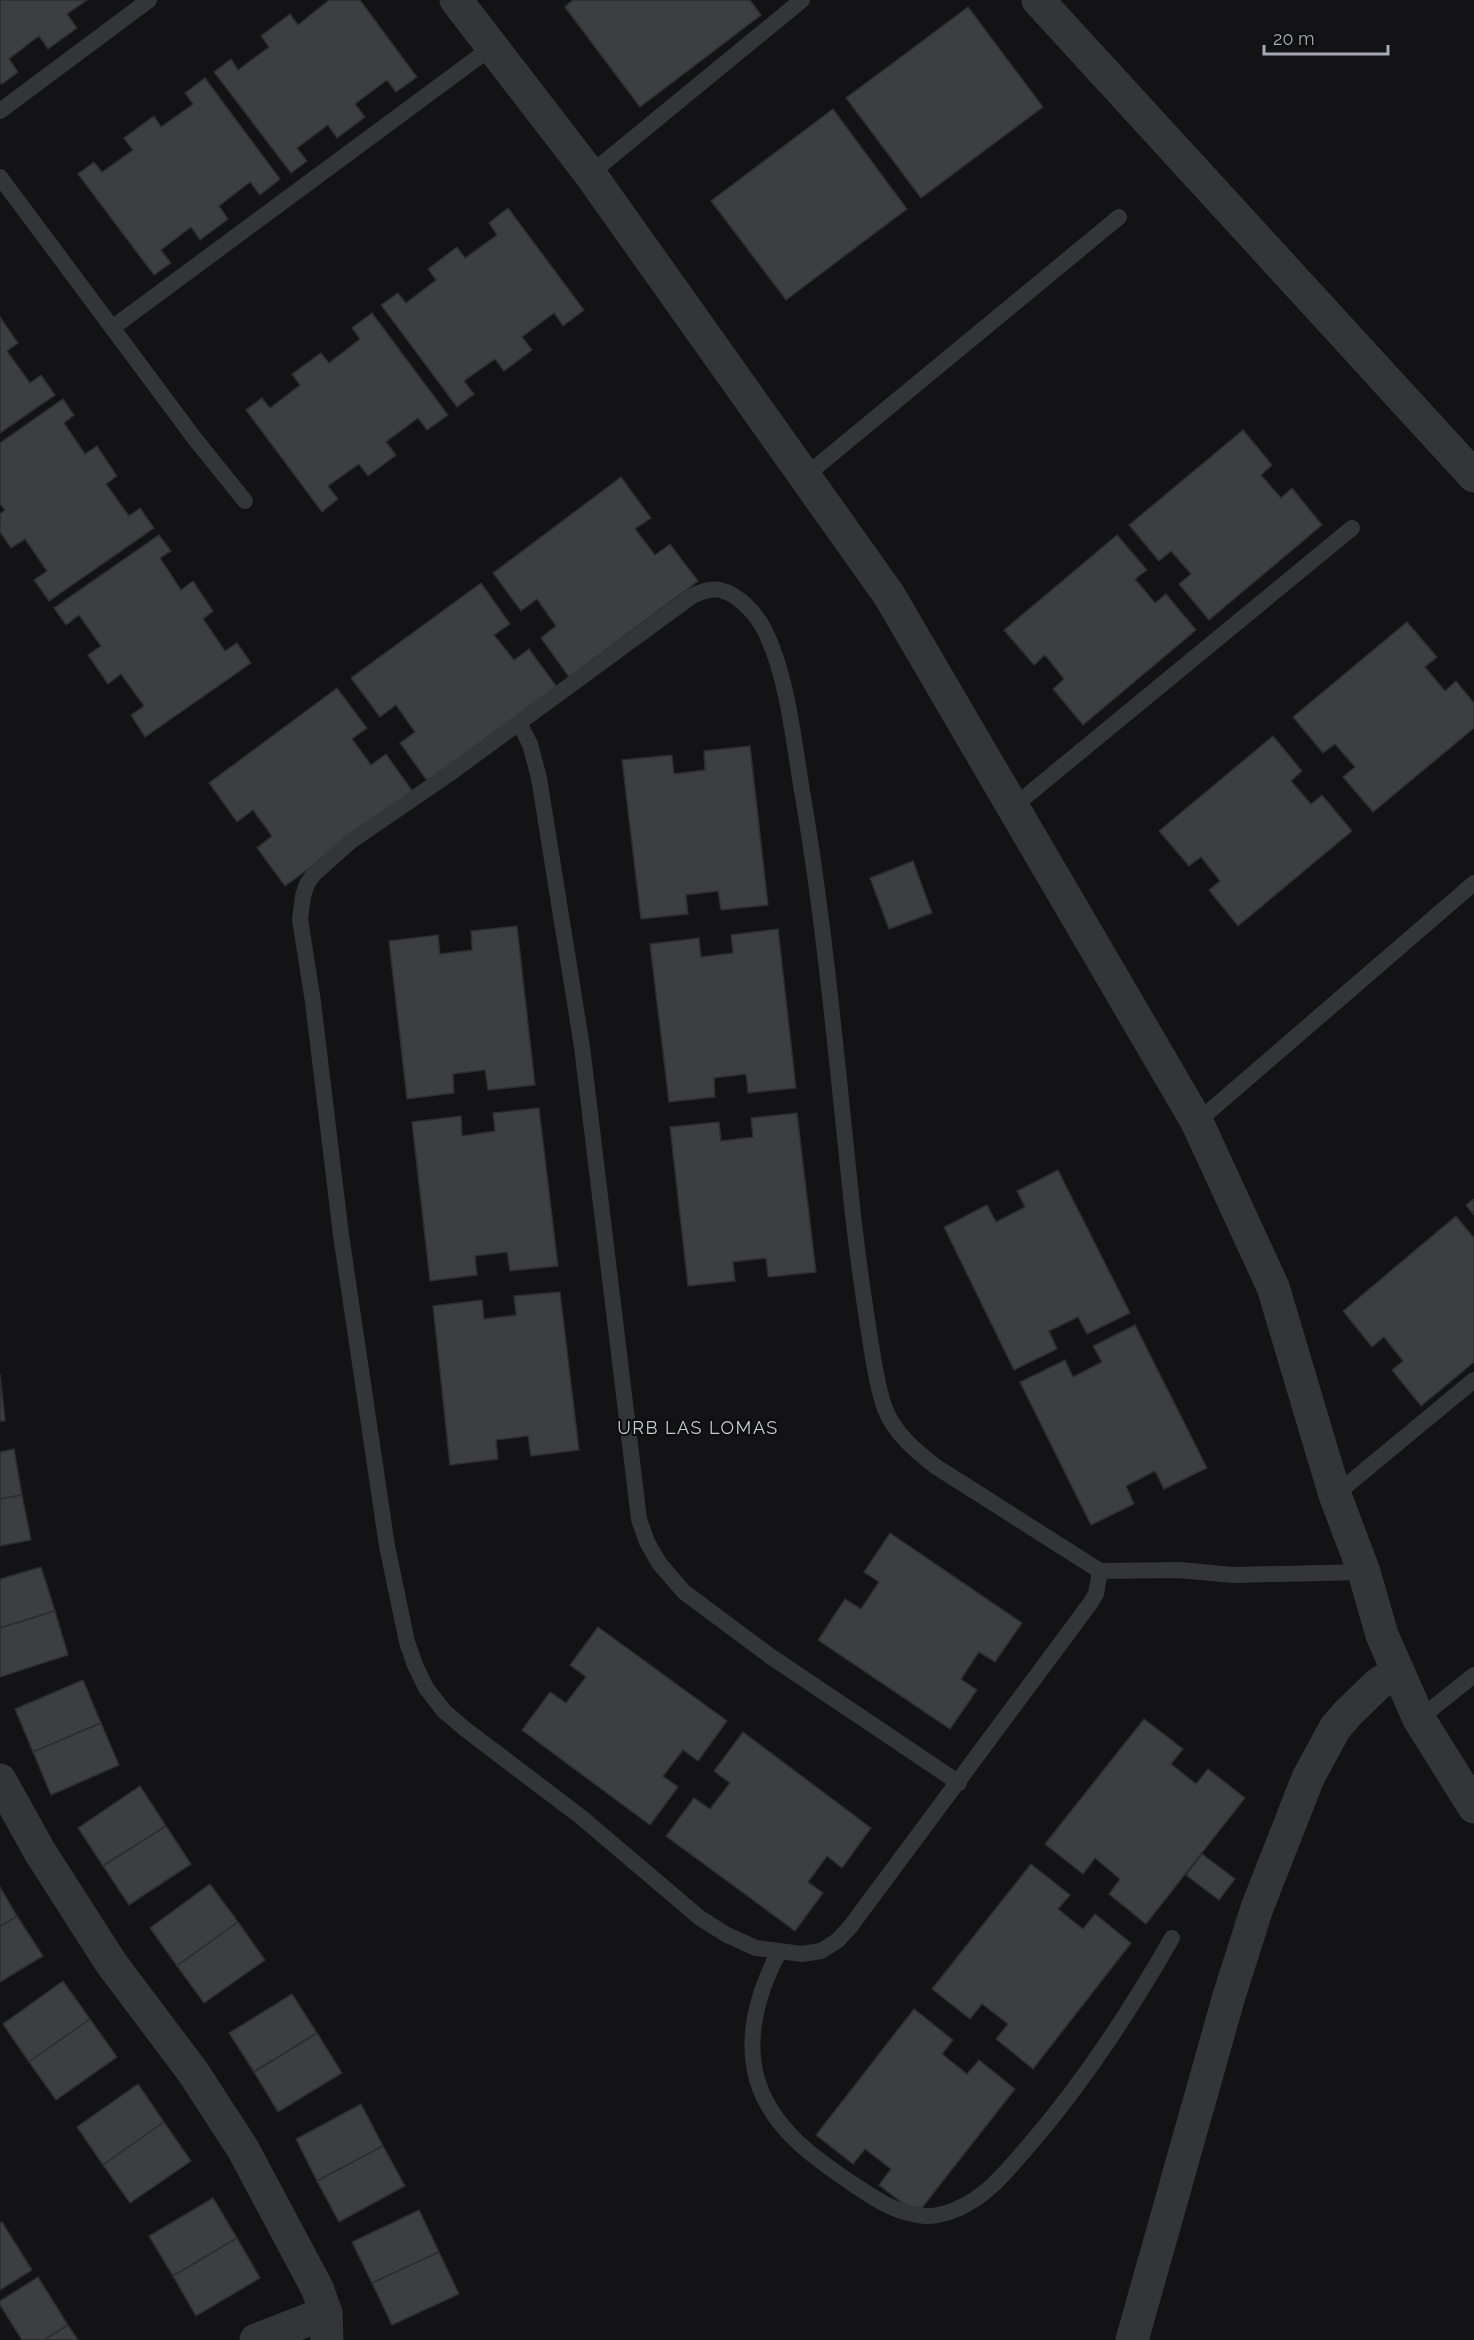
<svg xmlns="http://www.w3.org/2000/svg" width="1474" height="2340" font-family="Raleway,sans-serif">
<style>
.building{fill:#3d3e42;stroke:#2d2d30;stroke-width:1.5}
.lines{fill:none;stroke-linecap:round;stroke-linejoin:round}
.lane{stroke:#343539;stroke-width:16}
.street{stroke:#343539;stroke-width:33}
.labels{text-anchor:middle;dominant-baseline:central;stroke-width:4.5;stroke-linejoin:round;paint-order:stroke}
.neighbourhood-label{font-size:18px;letter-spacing:1.5px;fill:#c6c9d1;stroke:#0e0e0f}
</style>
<rect width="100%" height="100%" fill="#131315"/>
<!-- building -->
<g class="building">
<path d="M0,0H87L67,14L77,28L48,49L39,36L9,59L18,72L2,84L0,82Z"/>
<path d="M329,0H360L417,77L396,92L387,80L355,104L365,117L337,138L328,125L297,148L307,161L291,173L214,72L231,59L238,70L269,47L261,36L290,14L298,25Z"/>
<path d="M573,0H750L761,15L640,107L565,7Z"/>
<path d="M968,7L1043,107L921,198L846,98Z"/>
<path d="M205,78L280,179L260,195L250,182L219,206L228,219L200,240L191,227L161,250L171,263L154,275L78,174L94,162L102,172L133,150L124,138L154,116L161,127L193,104L185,93Z"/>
<path d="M833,109L907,209L786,300L711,201Z"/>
<path d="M508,208L584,310L563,326L554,313L522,337L532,350L504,371L495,359L464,381L474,394L457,407L381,305L398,293L406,303L436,280L428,269L457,247L465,258L497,235L489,223Z"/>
<path d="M372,313L448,415L427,430L418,418L386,442L396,455L368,476L359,464L328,486L338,499L322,512L246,410L262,398L270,408L300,385L292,374L321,353L329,363L360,339L352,328Z"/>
<path d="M0,317L18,343L7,351L30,383L41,375L55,395L0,433Z"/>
<path d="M63,399L74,415L64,423L85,454L97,446L117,476L106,484L129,516L140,508L154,528L49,601L34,580L47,571L25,539L11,548L0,532V514L5,510L0,504V443Z"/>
<path d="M1243,430L1272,465L1261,475L1281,498L1292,488L1322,525L1209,620L1179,584L1191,574L1171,551L1159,561L1129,525Z"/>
<path d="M621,477L651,518L635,529L655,555L670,544L698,581L569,677L541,638L556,626L537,599L521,611L493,573Z"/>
<path d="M159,535L171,551L160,558L181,590L193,581L213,611L203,619L225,651L237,643L251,663L145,737L131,715L144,706L121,674L108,684L88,655L101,646L79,615L66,625L54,608Z"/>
<path d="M1117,535L1147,570L1135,579L1155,603L1166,594L1196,630L1083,725L1053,689L1064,679L1045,655L1034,665L1004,630Z"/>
<path d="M481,583L510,624L494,635L514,660L529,649L557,687L428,782L400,743L415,732L396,705L380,717L351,678Z"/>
<path d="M1407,622L1437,657L1425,667L1445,691L1456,681L1474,703V728L1373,812L1343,777L1355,767L1335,744L1323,753L1293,717Z"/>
<path d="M337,688L367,728L352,739L371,765L386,754L413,792L285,886L257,848L272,836L253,810L237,822L209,783Z"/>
<path d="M1273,736L1302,771L1291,781L1311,804L1322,795L1352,831L1238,926L1209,890L1220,881L1201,857L1189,866L1159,831Z"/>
<path d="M750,746L768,905L721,910L718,891L686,895L688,914L641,919L622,760L672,755L674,774L705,770L704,751Z"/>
<path d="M913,861L932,913L889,929L870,878Z"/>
<path d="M517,926L535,1085L488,1090L485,1070L453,1074L454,1093L407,1099L389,941L438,935L440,954L472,950L471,931Z"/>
<path d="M778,929L796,1088L748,1093L746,1074L714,1078L715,1097L669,1102L650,944L699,938L701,957L733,953L731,935Z"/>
<path d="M539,1108L558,1266L510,1271L507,1252L475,1256L477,1275L430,1281L412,1122L461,1116L462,1136L495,1131L493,1113Z"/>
<path d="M797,1113L816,1272L768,1277L766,1258L733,1262L735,1281L688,1286L670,1127L719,1122L721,1141L753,1137L751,1118Z"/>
<path d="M1058,1170L1130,1313L1087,1334L1078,1317L1049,1331L1057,1349L1014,1370L944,1227L987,1205L996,1222L1025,1207L1017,1191Z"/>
<path d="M1474,1199V1215L1466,1205Z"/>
<path d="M1456,1216L1474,1238V1362L1421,1406L1392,1370L1403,1361L1384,1337L1372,1347L1343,1311Z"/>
<path d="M560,1292L579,1450L531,1456L528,1436L496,1440L498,1459L450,1465L433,1306L482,1300L484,1319L516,1315L514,1296Z"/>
<path d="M1135,1325L1207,1468L1164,1489L1155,1471L1126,1486L1134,1504L1091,1525L1020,1382L1065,1360L1073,1377L1102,1362L1093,1346Z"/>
<path d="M0,1374L5,1421H0Z"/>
<path d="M14,1449L22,1495L0,1499V1452Z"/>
<path d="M22,1495L31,1540L0,1546V1499Z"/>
<path d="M890,1533L1022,1623L995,1662L979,1652L961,1679L977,1690L950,1729L818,1640L845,1599L861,1609L879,1582L864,1572Z"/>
<path d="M41,1567L55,1611L0,1628V1579Z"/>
<path d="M55,1611L68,1655L0,1677V1628Z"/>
<path d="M598,1627L727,1721L698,1761L683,1750L663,1776L678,1787L650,1825L522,1730L550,1692L566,1703L586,1677L570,1665Z"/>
<path d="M83,1680L101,1723L33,1752L15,1709Z"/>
<path d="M1144,1719L1183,1749L1171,1764L1196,1784L1208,1769L1245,1798L1146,1924L1109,1894L1120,1879L1095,1858L1083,1874L1045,1844Z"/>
<path d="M101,1723L119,1765L51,1795L33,1752Z"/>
<path d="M743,1732L871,1828L842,1868L827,1856L808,1882L823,1893L795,1931L666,1836L694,1798L710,1809L730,1783L714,1771Z"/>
<path d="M140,1786L166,1826L103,1866L78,1828Z"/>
<path d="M166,1826L191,1864L129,1905L103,1866Z"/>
<path d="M1202,1854L1235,1879L1219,1900L1186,1875Z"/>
<path d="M1031,1864L1070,1895L1058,1909L1083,1929L1095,1914L1131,1943L1033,2069L996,2039L1008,2024L982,2004L970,2019L932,1989Z"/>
<path d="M210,1884L238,1922L177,1966L150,1928Z"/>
<path d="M0,1887L17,1916L0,1927Z"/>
<path d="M17,1916L43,1956L0,1982V1927Z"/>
<path d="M238,1922L265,1960L204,2003L177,1966Z"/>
<path d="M63,1981L90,2019L29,2062L3,2024Z"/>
<path d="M292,1994L317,2033L254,2072L229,2033Z"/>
<path d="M914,2009L953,2040L942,2054L967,2074L979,2060L1015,2089L917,2214L879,2185L891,2169L865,2149L853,2164L816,2135Z"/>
<path d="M90,2019L117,2057L56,2100L29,2062Z"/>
<path d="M317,2033L342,2073L278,2112L254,2072Z"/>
<path d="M138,2084L164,2122L103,2165L77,2127Z"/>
<path d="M361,2104L383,2146L317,2181L296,2139Z"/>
<path d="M164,2122L191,2161L130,2203L103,2165Z"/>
<path d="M383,2146L405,2186L339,2222L317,2181Z"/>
<path d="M213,2198L237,2238L173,2276L149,2236Z"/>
<path d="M419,2210L439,2252L372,2283L352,2242Z"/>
<path d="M2,2222L32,2270L0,2290V2223Z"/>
<path d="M237,2238L260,2278L196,2316L173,2276Z"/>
<path d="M439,2252L459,2294L392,2325L372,2283Z"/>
<path d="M38,2277L68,2325L44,2340H22L0,2305V2301Z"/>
<path d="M68,2325L78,2340H44Z"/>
</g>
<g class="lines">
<!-- lane -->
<g class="lane">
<path d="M0,111L149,0"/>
<path d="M590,174L802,0"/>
<path d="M0,177L195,439L245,501"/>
<path d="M112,328L492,47"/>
<path d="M804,477L1119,217"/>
<path d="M519,723L530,744L539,778L582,1047L639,1519L647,1542L659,1563L684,1592L770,1656L959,1783"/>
<path d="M1013,807L1352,528"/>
<path d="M1197,1122L1474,883"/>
<path d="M1335,1495L1474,1380"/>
<path d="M1100,1571L1096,1594L1089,1605L850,1927L837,1941L821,1951L802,1954L756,1948L727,1935L700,1918L581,1817L465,1729L444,1711L426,1688L415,1665L407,1642L387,1546L341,1235L313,1002L300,919L303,896L307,884L314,874L350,842L449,774L692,596C700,592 711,588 720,590C739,594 757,615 765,631C787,676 793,736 801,785C824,918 836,1053 850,1186C855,1238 862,1288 870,1339C874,1363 877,1387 885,1409C895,1434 916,1451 935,1466L1100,1571L1179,1570L1233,1575L1364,1572"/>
<path d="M1419,1719L1474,1675"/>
<path d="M779,1952C759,1990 745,2036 757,2079C771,2128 814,2158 853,2184C874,2198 892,2211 918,2215C930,2218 946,2214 957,2209C986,2197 1005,2173 1025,2150C1082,2085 1129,2013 1172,1938"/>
</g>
<!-- street -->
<g class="street">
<path d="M456,0L590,174L889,595L1197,1122L1273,1287L1335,1495L1364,1572L1382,1635L1419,1719L1474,1807"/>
<path d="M1038,0L1474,476"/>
<path d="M0,1780L40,1852L111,1963L193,2072L243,2149L317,2288L326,2313L327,2340"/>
<path d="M256,2340L326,2313"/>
<path d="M1132,2340L1229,1996L1257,1908L1308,1778L1335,1728L1347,1714L1378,1684L1398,1671"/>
</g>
</g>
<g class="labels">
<!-- neighbourhood labels -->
<g class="neighbourhood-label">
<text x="698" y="1427">URB LAS LOMAS</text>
</g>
</g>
<!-- scale -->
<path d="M1264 45v9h124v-9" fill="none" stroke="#a5aab4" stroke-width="3"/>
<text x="1273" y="45" font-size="18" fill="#a5aab4" stroke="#0e0e0f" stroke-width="4.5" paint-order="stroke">20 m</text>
</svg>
